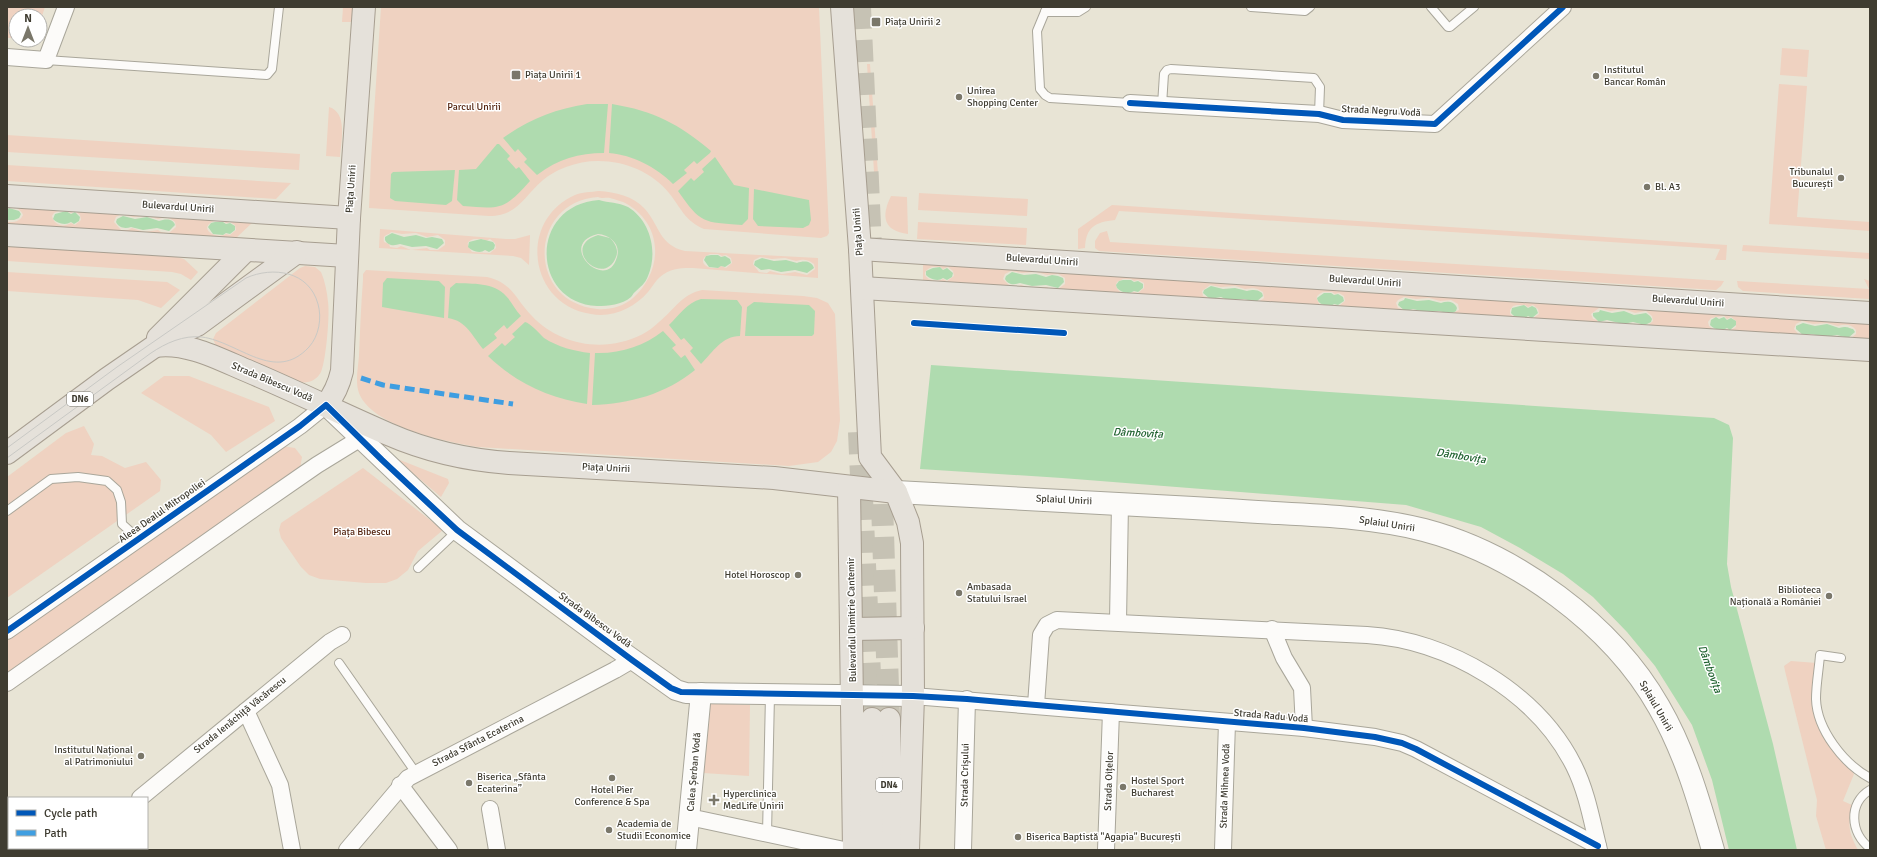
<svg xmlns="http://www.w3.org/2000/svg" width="1877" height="857" font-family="Signika,sans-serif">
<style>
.green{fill:#efd2c1;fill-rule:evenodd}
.water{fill:#afdbaf;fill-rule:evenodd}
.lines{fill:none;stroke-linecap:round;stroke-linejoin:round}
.primary-tunnel{stroke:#c6c2b4;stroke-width:22;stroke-dasharray:22 11;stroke-linecap:butt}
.service-casing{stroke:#a9a69a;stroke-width:10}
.minor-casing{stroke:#a9a69a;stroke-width:18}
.tertiary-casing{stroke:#a9a69a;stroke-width:22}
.secondary-casing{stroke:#a9a69a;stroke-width:24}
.primary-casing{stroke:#a79e90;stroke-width:24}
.service{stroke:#fcfbf9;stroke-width:8}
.minor{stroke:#fcfbf9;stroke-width:16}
.tertiary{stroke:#fcfbf9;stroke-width:20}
.secondary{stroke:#fcfbf9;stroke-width:22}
.primary{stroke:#e5e1da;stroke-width:22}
.tram{stroke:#c9c9c5;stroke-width:1}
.quiet{stroke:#3f9ee1;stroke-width:5;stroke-dasharray:10 5;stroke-linecap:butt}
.cycleway-casing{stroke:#fff;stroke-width:8}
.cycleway{stroke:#0057b8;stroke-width:6}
.poi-dot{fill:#7a776a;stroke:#fff;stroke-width:1.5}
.labels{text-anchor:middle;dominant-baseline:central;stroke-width:3;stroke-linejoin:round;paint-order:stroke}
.shield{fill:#fff;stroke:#79766f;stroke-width:1}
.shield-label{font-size:9px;font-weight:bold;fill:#3f3c31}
.poi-label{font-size:10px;fill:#3f3c31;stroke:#fff;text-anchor:start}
.park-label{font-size:10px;fill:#4e1e09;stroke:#fff}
.street-label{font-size:10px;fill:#3f3c31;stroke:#fff}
.water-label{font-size:11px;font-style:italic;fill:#1e612e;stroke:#fff}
</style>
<rect width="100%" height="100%" fill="#e8e4d5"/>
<!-- green -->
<g class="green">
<path d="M7,7H45L40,22V16H16V38H7Z"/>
<path d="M343,7H356L355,22H342Z"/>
<path d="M381,7H819L829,233L827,236L821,238L704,229C685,221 681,208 669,193C646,164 601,153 566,167C558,170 549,175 543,180C523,197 518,216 489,216L369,208L371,159Z"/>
<path d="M1782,48L1809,50L1807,77L1780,75Z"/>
<path d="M867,64H870L879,187L877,189L875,187Z"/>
<path d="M1779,84L1807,86L1797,217L1870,222V231L1769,224Z"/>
<path d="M329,107C348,113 341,141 340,157L326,156Z"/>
<path d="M7,135L300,154L299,170L7,152Z"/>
<path d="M7,165L291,183L276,199L7,181Z"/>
<path d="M599,191C615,192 633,196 645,209C660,226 659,245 685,251L818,258V278L693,268C683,268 673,268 664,274C657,278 653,286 648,292C634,308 613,318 591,314C529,305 517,221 575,195C582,192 591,192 599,191ZM598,197C602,199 607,197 610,198C616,200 622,201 627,204C664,226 663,271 633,298C623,307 609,310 597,309C526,302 528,202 598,197ZM710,254H718L722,256L726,255L731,258L732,263L726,268L721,266C711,273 693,261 710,254ZM760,257L772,259L785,258L796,261C804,259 807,259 814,264L815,269L807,275L795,272L782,274L770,271L767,273L759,272L753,264L754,260Z"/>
<path d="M919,193L1028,199L1027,216L918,210Z"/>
<path d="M891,196L907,197L908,234C883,231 881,216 891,196Z"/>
<path d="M7,205L253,222L234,240L7,224V222C14,222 20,222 23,215C21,209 13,205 7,208ZM59,211H68L71,213L75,211L80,215L81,220L75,225L71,223C63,228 54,225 52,216L54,213ZM122,214L133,217L147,216L158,219C166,217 169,217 175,222L176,227L169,233L161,232L158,230L144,232L132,228L128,230H121L114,222L116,217ZM214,221H223L226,223L230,222L235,225L236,230L230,235L226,234C216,240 197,228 214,221Z"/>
<path d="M1112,205L1727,245L1726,260H1715L1720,249L1119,211L1115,220C1095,222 1086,227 1085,248L1078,249V229Z"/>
<path d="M918,222L1027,228L1026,245L917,239Z"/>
<path d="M380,229L506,239H515L530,235L529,265L521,258L513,256L379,248ZM391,232L402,234L416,233L427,237L438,235L445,240V245L438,250H430L427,248L411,250L401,246L397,248L390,247L389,244L384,242C382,233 389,236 391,232ZM474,239H483L486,241L490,239L495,243L496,248L490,253L472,252C468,246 464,242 474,239Z"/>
<path d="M1107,231L1110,242L1724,281L1721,286L1716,290L1099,251L1095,248V241L1100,233Z"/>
<path d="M7,245L173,256L184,259L198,272L191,280L181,274L172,272L7,261Z"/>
<path d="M1743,245L1870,253V259L1742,251Z"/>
<path d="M923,264L1870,324V343L923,284ZM932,267H940L943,269L948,267L953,271L954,276L947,281L943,279C933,285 915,274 932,267ZM1011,271L1022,273L1036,272L1047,275L1058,274L1065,278V284L1058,289H1050L1047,287L1033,289L1021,285L1017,287L1010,286L1003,279L1005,274ZM1123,279H1131L1134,281L1138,280L1144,283V288L1138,293L1134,292C1127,296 1117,293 1116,285L1117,282ZM1210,285L1221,287L1235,286L1245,289C1254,288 1255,287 1263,292L1264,298L1257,303L1219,299L1209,300L1207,297L1203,296L1202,291ZM1323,292H1332L1335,294L1339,293L1344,296L1345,301L1339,306L1334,305L1331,306H1321C1316,299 1314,296 1323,292ZM1404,297L1416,299L1429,298L1440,301L1451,300L1458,304L1459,310L1453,313H1419L1416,311L1403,312L1402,309L1398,308L1396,303L1398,300ZM1517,305H1525L1528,307L1533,305L1538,309L1539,314L1532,319L1515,318L1510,314V310L1513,306ZM1599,308L1610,311L1624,309L1635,313L1646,311L1652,316L1653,321L1646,327L1635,324H1598L1597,320L1593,319L1591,314ZM1724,316L1727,319L1731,317L1736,321V327L1731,330L1727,329L1714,330L1709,326L1708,322L1711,318ZM1802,321L1813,324L1827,323L1838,326C1845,324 1851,324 1856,330V334L1851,338L1801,337L1794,329L1796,324Z"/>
<path d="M305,266L315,267L321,272C325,281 327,292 328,302C330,314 326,361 321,372C317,380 308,384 300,382L216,346L213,339L216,333L300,268Z"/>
<path d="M366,270L487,277C513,283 515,299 532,316C554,340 590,350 621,342C635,339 649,332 659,322C674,310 682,294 702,290L803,296L817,298L828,303L835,314L840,420L837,441L831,452L818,462L789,466L478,447C446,442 371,426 359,393C355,382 358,368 359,356C360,331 361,305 363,280V274Z"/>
<path d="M7,272L167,282L180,290L161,308L138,300L7,291Z"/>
<path d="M1864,279L1870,281V298L1869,299L1743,291L1738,287L1737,281L1869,289Z"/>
<path d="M164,376H189L269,407L275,421L226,452L211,435L141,393Z"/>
<path d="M84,426L94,444L91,455L102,456L125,468L146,462L161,480L160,491L7,598V477L66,433Z"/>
<path d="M282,446L295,448L302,457L300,469L7,675V636Z"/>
<path d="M395,458L448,479L449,483L441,497Z"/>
<path d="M363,468L443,530L418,551L408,570L397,579L386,583H366L320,579L309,575L301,567L281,538L279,530L281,523Z"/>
<path d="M1791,661L1817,663L1814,700L1835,750L1854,774L1843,801L1852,805C1848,826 1848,831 1858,850H1826L1816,816L1817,800L1785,671L1784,666Z"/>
<path d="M708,703L750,705L749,776L703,773Z"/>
</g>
<!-- water -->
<g class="water">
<path d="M587,104H608L604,153C579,153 558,159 537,175L524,162L527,159L518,149L515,152L504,139L503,138C530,119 555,109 587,104Z"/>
<path d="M612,104C654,111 679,124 711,151L710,153L697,164L694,161L684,170L687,173L673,184C656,167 633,155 609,153Z"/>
<path d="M497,144H499L510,156L507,159L516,169L519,167L530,181C504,210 501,209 463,206L457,200L459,170L476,169Z"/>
<path d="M715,157L734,185L749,188L748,219L742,225C703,222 701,224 678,191L691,178L694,181L704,172L702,169Z"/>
<path d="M455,170L452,201L446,205L395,201L390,198L391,174L393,172Z"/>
<path d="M754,189L809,200L811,220L809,225L803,228L758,226L753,219Z"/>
<path d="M599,200C609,203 618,202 628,207C651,221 658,253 648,276C645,284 640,287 635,292C633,293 633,295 631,297C622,305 608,306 597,306C531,303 528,205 599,200ZM598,234C610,235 621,244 617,257C607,294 555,244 598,234Z"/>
<path d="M9,208L19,211L21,214L19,218L14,220H7V210Z"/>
<path d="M66,211L71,214L75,212L80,217L79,221L74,224L71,222C65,226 57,223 53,219L55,214Z"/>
<path d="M123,216L135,219L147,217L159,221C165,219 173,218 175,225L169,231L157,228L143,230L131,227C125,229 119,228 116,222L117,219Z"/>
<path d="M215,222H223L226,224L230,223L235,226V230L230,234L226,233L223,235L213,234L208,227L211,223Z"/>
<path d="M392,233L404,237L416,235L426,238L432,237L442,239L444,243L437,249L426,246L412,247L400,244C394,246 388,246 385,240V237Z"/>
<path d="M598,235L610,238C615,243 619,250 616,257C604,289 559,247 598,235Z"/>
<path d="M481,239L493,242L495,245L494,249L489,252L485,250C480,254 472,251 468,247L469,242Z"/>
<path d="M711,255H718L721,257L725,256L730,259L731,263L725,267L721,266L718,268L709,267L704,260L706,256Z"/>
<path d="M762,258L774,261L786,260L797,263C803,261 811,260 814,268L807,273L795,270L781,272L769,269L761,270L754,265L755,261Z"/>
<path d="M940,267L943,270L947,268L953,273L952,277L947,280L943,278C938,282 930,279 926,275V271L933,268Z"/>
<path d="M1012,272L1024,275L1036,274L1046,277L1052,275L1058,276L1063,278L1064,282L1058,288L1046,285L1032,286L1020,283C1014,285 1008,285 1005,279L1006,276Z"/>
<path d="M387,278L439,281L445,287L444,318L382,307L383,283Z"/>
<path d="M1123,280H1131L1134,282L1138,281L1143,284V288L1138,292L1134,291C1128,295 1121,292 1117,288L1116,285L1119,281Z"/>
<path d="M456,283C472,284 494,282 506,296C512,302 515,310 521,316L507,329L504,325L494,334L497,338L483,349C472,336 467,321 448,318L450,288Z"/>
<path d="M1211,286L1223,289L1235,288L1247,291C1253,290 1256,289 1262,293L1263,296L1256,302L1244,299L1228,300L1221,297L1210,299L1203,293L1204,290Z"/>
<path d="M1324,293H1331L1334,295L1338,294L1343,297L1344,301L1338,305L1334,304L1331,306C1325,305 1318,305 1317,298Z"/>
<path d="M1405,298L1417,301L1429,300L1441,303C1447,301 1454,301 1457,308L1456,311L1451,314L1439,311L1425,312L1413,309L1405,311L1398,305L1399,302L1404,300Z"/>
<path d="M701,299L737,300L742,307L740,336C722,336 713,352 701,364L690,351L693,348L684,338L681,340L669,325C679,315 687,303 701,299Z"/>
<path d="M754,302L809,305L815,311L814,334L812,336H745L747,307Z"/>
<path d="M1524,305L1528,308L1532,306L1536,308L1538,313L1532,318L1528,316C1523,320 1515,318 1511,313L1512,308Z"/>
<path d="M1600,310L1612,313L1624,311L1634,315L1646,313L1650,316L1652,319L1651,322L1645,325L1633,322L1623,324L1607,320L1599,322L1593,316V313L1599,312Z"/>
<path d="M1716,317L1719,319L1724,317L1727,320L1731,318L1736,321V325L1730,330L1727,328C1721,332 1714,329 1710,325L1711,320Z"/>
<path d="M525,322C530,323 539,333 544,338C558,347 574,351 590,353L587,404C549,398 516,383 488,356L502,343L505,346L515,337L512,334Z"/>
<path d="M1803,323L1815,326L1827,324L1839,328C1847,326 1846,327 1853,329L1855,332L1848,338L1837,335L1826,337L1811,334L1803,335L1796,329V326Z"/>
<path d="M663,331L676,345L672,348L681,358L685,355L695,370C666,394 629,404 592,405L595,353C620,354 644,346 663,331Z"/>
<path d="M931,365L1714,418L1729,425L1733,438L1727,564L1731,587L1773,744L1797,850H1729L1712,780L1692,725L1655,666L1627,632L1593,597L1563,574L1520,548L1481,527L1406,505L1062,478L920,469Z"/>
</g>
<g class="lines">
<!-- primary-tunnel -->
<g class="primary-tunnel">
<path d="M860,7L872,269"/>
<path d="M859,432L872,719"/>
<path d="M881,471L889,719"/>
</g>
<defs>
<g id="service">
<path d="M1047,7L1037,31L1040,89L1045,95L1050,98L1130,103"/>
<path d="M1251,7L1305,11L1310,7"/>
<path d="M1431,7L1448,27H1450L1474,7"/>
<path d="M1045,12H1078L1086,7"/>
<path d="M46,60L267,75L272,69L279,7"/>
<path d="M1162,105L1164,74L1167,70L1171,69L1314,78L1320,87L1319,114"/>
<path d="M7,511L51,479L78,477L107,481L117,490L121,502L122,524L132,533L142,536"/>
<path d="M418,568L457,531"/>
<path d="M1841,658L1820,655C1819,669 1816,684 1816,699C1817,730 1844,764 1870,778"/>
<path d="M339,663L416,773"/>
<path d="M1870,790C1848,803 1850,833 1870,848"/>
<path d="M767,834L770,695"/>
</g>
<g id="minor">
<path d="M7,57L46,60L66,7"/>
<path d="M1130,103L1319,114L1343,120L1435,124L1563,7"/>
<path d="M1118,622L1120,503"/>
<path d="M1272,629L1284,658L1302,688L1304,728"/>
<path d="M7,631L300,426L326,405"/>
<path d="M7,683L255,508L317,465L369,433"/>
<path d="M913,696L1304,728L1375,737L1402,743L1416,749L1598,846"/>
<path d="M1036,705L1041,635L1047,625L1057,620L1367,635C1448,640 1537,692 1574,766C1587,792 1592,822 1599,850"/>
<path d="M246,711L280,785L292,850"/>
<path d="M400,785L449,850"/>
<path d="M140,798L330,642L342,635"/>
<path d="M490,809L497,850"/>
<path d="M689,817L844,850"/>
<path d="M64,848L66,850"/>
<path d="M133,848L134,850"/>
<path d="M347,850L408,778L615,670L632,660"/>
<path d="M963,850L967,699"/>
<path d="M1106,850L1111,712"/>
<path d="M1223,850L1227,722"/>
</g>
<g id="tertiary">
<path d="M332,411L457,530L607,641L676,690L686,693L913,696"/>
<path d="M686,850L701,693"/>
</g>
<path id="secondary" d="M896,492C1007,498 1117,503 1227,510C1292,515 1361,514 1424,530C1515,554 1612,624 1659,707C1685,752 1699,801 1713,850"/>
<g id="primary">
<path d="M842,7L860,249L870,457L896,492L908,522L912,543L913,696L908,850"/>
<path d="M7,196L349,218"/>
<path d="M7,235L347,256"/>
<path d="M860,249L1870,313"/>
<path d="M862,288L1870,350"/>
<path d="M158,338L246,250"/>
<path d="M155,346C187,341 221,360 250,372C297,392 342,414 388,434C427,451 467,460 509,463L774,478L896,492"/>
<path d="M326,405C335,394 339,384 342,371L349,218L364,7"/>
<path d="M7,453L107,379L155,346L197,325L297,252"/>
<path d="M849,487L854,850"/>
<path d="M852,629L913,628"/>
<path d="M889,719L890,850"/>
<path d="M871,850L872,719"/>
</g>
</defs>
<!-- service casing -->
<use href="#service" class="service-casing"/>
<!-- minor casing -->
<use href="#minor" class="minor-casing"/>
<!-- tertiary casing -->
<use href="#tertiary" class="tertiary-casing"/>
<!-- secondary casing -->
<use href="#secondary" class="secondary-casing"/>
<!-- primary casing -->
<use href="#primary" class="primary-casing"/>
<!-- service -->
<use href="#service" class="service"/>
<!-- minor -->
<use href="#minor" class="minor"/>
<!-- tertiary -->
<use href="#tertiary" class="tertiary"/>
<!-- secondary -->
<use href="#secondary" class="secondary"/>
<!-- primary -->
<use href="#primary" class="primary"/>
<!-- tram -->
<path class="tram" d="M7,448L117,367L246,278C273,266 309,271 318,304C322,318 319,336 309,347C275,384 239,342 202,337C183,335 166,343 151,353L7,458"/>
<!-- quiet -->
<path class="quiet" d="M361,378L383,385L513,404"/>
<defs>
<g id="cycleway">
<path d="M1130,103L1319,114L1343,120L1435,124L1563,7"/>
<path d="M914,323L1064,333"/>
<path d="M7,631L300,426L326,405L382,460L457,530L632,660L671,688L681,692L913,696L967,699L1304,728L1375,737L1402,743L1416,749L1598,846"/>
</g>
</defs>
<!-- cycleway casing -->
<use href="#cycleway" class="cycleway-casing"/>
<!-- cycleway -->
<use href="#cycleway" class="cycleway"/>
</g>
<!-- markers -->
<g class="poi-dot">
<rect x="871" y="17" width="10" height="10" rx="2"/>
<rect x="511" y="70" width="10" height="10" rx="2"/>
<circle cx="1596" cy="76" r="4"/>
<circle cx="959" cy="97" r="4"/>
<circle cx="1841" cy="178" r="4"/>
<circle cx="1647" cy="187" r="4"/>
<circle cx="798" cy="575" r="4"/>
<circle cx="959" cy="593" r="4"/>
<circle cx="1829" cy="596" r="4"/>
<circle cx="141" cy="756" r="4"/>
<circle cx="612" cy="778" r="4"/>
<circle cx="469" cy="783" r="4"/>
<circle cx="1123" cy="787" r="4"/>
<path d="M712 794h4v4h4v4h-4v4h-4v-4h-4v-4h4z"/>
<circle cx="609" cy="830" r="4"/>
<circle cx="1018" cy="837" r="4"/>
</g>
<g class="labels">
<!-- shield labels -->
<g class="shield">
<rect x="67" y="392" width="26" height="14" rx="3"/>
<rect x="876" y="778" width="26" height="14" rx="3"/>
</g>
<g class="shield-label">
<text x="80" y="399">DN6</text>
<text x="889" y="785">DN4</text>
</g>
<!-- poi labels -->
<g class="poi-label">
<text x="885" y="22">Piața Unirii 2</text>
<text x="1604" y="70">Institutul<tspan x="1604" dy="12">Bancar Român</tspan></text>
<text x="525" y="75">Piața Unirii 1</text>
<text x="967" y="91">Unirea<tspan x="967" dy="12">Shopping Center</tspan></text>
<text x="1833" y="172" text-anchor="end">Tribunalul<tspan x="1833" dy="12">București</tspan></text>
<text x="1655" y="187">Bl. A3</text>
<text x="790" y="575" text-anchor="end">Hotel Horoscop</text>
<text x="967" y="587">Ambasada<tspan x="967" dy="12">Statului Israel</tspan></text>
<text x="1821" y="590" text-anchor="end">Biblioteca<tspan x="1821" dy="12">Națională a României</tspan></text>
<text x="133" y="750" text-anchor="end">Institutul Național<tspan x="133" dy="12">al Patrimoniului</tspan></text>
<text x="477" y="777">Biserica „Sfânta<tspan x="477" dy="12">Ecaterina”</tspan></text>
<text x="1131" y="781">Hostel Sport<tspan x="1131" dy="12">Bucharest</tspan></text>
<text x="612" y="790" text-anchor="middle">Hotel Pier<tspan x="612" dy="12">Conference &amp; Spa</tspan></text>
<text x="723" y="794">Hyperclinica<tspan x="723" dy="12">MedLife Unirii</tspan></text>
<text x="617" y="824">Academia de<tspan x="617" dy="12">Studii Economice</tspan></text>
<text x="1026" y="837">Biserica Baptistă "Agapia" București</text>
</g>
<!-- park labels -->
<g class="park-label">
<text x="474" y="107">Parcul Unirii</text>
<text x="362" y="532">Piața Bibescu</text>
</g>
<!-- street labels -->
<g class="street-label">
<text transform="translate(1381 111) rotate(3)">Strada Negru Vodă</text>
<text transform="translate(351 189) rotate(-86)">Piața Unirii</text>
<text transform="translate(178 207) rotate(4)">Bulevardul Unirii</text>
<text transform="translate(858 232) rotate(-94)">Piața Unirii</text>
<text transform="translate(1042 260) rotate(4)">Bulevardul Unirii</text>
<text transform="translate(1365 281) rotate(4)">Bulevardul Unirii</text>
<text transform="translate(1688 301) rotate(4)">Bulevardul Unirii</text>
<text transform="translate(272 382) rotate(23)">Strada Bibescu Vodă</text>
<text transform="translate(606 468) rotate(3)">Piața Unirii</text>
<text transform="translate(1064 500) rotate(3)">Splaiul Unirii</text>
<text transform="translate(162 511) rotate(-35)">Aleea Dealul Mitropoliei</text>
<text transform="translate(1387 524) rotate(9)">Splaiul Unirii</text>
<text transform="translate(595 620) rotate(36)">Strada Bibescu Vodă</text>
<text transform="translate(852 620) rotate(-91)">Bulevardul Dimitrie Cantemir</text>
<text transform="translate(1656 706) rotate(60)">Splaiul Unirii</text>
<text transform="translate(240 715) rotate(-39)">Strada Ienăchiță Văcărescu</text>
<text transform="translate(1271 716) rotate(5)">Strada Radu Vodă</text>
<text transform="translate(478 741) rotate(-27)">Strada Sfânta Ecaterina</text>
<text transform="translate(694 772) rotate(-85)">Calea Șerban Vodă</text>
<text transform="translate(965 775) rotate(-89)">Strada Crișului</text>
<text transform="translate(1109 781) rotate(-88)">Strada Oițelor</text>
<text transform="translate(1225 786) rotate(-88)">Strada Mihnea Vodă</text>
</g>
<!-- water labels -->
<g class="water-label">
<text transform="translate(1138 433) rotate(3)">Dâmbovița</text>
<text transform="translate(1461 456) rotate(9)">Dâmbovița</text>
<text transform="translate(1710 669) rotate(70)">Dâmbovița</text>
</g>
</g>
<!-- border -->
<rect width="1877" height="857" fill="none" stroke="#3f3c31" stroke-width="16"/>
<!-- legend -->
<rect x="8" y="797" width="140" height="52" fill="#ffffff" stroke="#b2b1ad"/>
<rect x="16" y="810" width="20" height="6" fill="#0057b8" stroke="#b2b1ad"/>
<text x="44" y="817" font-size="12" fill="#3f3c31">Cycle path</text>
<rect x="16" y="830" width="20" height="6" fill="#3f9ee1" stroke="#b2b1ad"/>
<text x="44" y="837" font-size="12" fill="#3f3c31">Path</text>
<!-- north arrow -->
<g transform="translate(28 28)"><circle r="19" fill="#ffffff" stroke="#b2b1ad"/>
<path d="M0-3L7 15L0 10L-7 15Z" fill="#7a776a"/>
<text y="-6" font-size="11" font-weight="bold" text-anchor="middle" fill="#3f3c31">N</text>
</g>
</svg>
